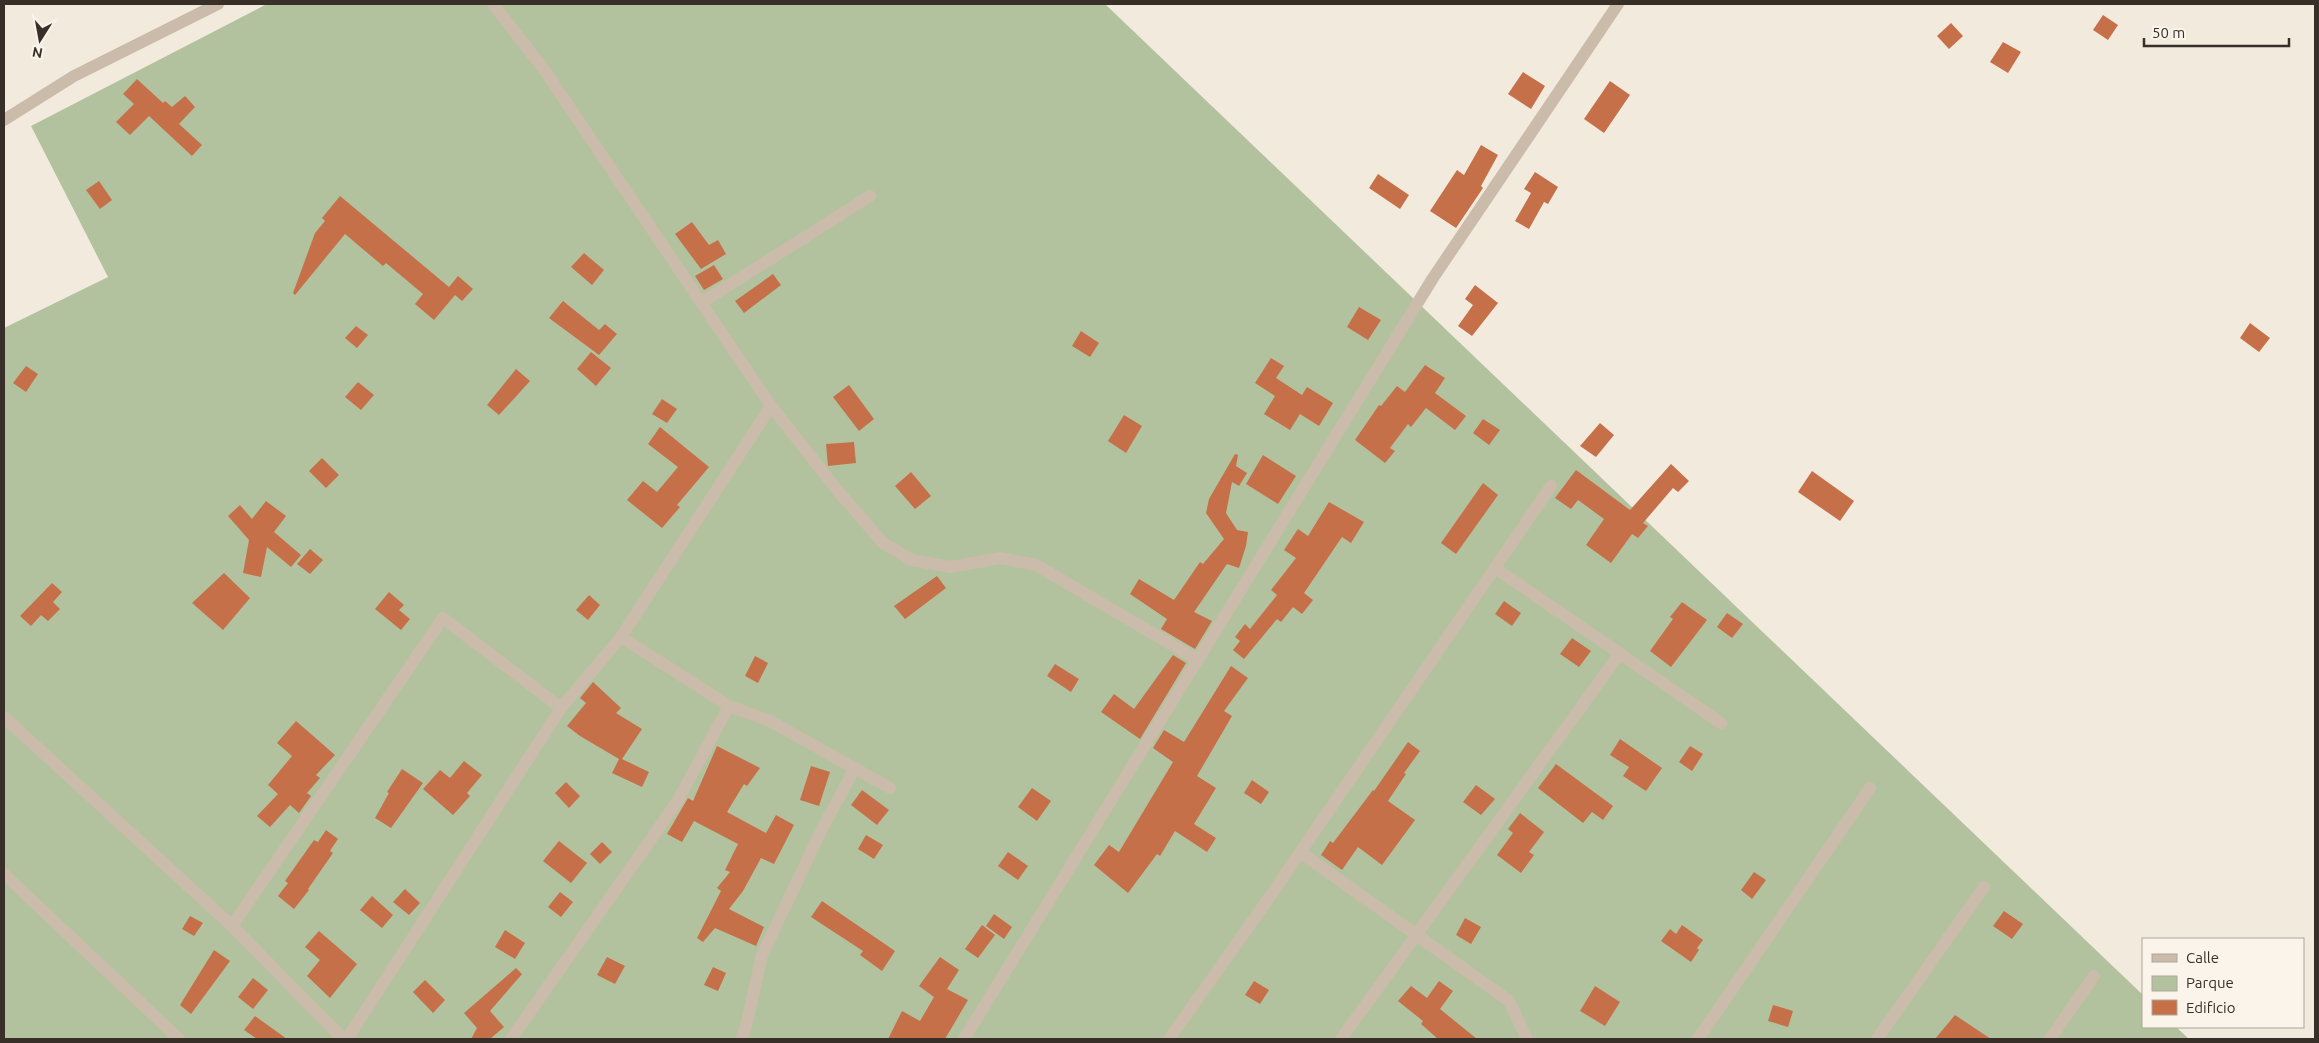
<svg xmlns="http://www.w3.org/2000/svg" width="2319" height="1043" font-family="Ubuntu,sans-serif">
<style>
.green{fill:#b3c29e}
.building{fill:#c57049}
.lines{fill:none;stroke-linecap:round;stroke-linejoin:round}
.minor{stroke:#cbbbaa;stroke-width:12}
</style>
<rect width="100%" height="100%" fill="#f3eade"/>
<!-- green -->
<path class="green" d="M267,4H1105L2143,995V1027H2176L2189,1039H4V328L108,277L31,126Z"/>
<!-- building -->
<g class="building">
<path d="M2103,15L2118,25L2108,40L2093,30Z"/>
<path d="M1951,23L1963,36L1949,49L1937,36Z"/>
<path d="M2003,42L2021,52L2008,73L1990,62Z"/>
<path d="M1523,72L1545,86L1531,109L1508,94Z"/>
<path d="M137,79L163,103L165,101L172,107L185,96L195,107L179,124L202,145L192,156L149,116L130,135L116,122L134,104L123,94Z"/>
<path d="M1610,81L1630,95L1604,133L1584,119Z"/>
<path d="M1481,145L1498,155L1481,186L1483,188L1456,228L1430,211L1457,170L1464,175Z"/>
<path d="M1535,172L1558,187L1548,204L1544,202L1529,229L1515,221L1531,193L1524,189Z"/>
<path d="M1378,174L1409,195L1400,209L1369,188Z"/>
<path d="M99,181L112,200L100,209L86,190Z"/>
<path d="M340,196L449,287L458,276L473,289L462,301L455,295L434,320L415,304L423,294L386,263L383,266L345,234L295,295L293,293L315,233L325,221L322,218Z"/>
<path d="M692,222L709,245L718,240L726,254L701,269L675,234Z"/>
<path d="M584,253L604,270L592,285L571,267Z"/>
<path d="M714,265L723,279L704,290L695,276Z"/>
<path d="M773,274L781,285L744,313L735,301Z"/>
<path d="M1475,285L1498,303L1472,336L1458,326L1473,305L1465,299Z"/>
<path d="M563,301L599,330L605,324L617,334L599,355L549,318Z"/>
<path d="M1359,307L1381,320L1368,340L1347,327Z"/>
<path d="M2250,323L2270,338L2259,352L2240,338Z"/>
<path d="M356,326L368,335L357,348L345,338Z"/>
<path d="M1081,331L1099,343L1090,357L1072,346Z"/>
<path d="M591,352L611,368L596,386L577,369Z"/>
<path d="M1271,358L1284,366L1276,378L1302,395L1307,387L1333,403L1319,426L1300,414L1290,430L1264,414L1275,396L1255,383Z"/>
<path d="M1425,365L1445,378L1435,393L1466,416L1455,430L1426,408L1411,427L1408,424L1390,448L1395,451L1385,463L1355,440L1379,405L1381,406L1397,386L1405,392Z"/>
<path d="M26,366L38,374L26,392L13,383Z"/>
<path d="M516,369L530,381L499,415L487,405Z"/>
<path d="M358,382L374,395L361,410L345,397Z"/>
<path d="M849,385L874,419L859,431L833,397Z"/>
<path d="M662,399L677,409L667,423L652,414Z"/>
<path d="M1124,415L1142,426L1126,453L1108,441Z"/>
<path d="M1483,419L1500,430L1489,445L1473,433Z"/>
<path d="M1600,423L1614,435L1596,457L1580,446Z"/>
<path d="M660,427L709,467L677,505L680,507L662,528L627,500L643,481L657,492L678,467L648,444Z"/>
<path d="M854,442L856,463L828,466L826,444Z"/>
<path d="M1235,454L1238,455L1236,466L1247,473L1239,486L1232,482L1226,513L1237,530L1248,532L1246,546L1239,568L1227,564L1194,612L1212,621L1195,649L1161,629L1167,619L1130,594L1139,579L1174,600L1200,562L1203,564L1224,539L1206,513L1209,499Z"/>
<path d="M1263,455L1296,476L1278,504L1246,484Z"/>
<path d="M322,458L339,475L326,488L309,471Z"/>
<path d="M1671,464L1689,481L1678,492L1673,488L1643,523L1648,526L1638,538L1632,534L1611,563L1586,545L1604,519L1578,500L1571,509L1555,498L1576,470L1630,510Z"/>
<path d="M1812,471L1854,501L1840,521L1798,492Z"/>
<path d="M911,472L931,496L915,509L895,486Z"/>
<path d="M1483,483L1498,495L1456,554L1441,543Z"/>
<path d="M266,501L286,516L274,532L301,555L291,567L267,547L261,577L243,573L249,540L228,516L240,505L252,519Z"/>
<path d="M1329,502L1364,522L1351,543L1342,537L1304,593L1313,600L1302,614L1293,607L1281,622L1277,619L1244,659L1233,650L1240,641L1235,637L1245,624L1250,629L1277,595L1271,590L1296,558L1284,550L1298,529L1308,536Z"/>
<path d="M310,549L323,560L310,574L297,564Z"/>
<path d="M224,573L250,598L223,630L192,603Z"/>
<path d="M937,576L946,588L905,619L894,606Z"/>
<path d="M52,583L62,592L53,602L60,609L48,621L41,615L31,626L20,616Z"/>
<path d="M389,592L404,605L399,610L410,619L401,630L375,609Z"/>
<path d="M589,595L600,605L588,620L576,610Z"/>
<path d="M1504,601L1521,613L1512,626L1495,614Z"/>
<path d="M1682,602L1707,620L1671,667L1650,651L1673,619L1670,617Z"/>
<path d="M1727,613L1743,624L1732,638L1717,627Z"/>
<path d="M1572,638L1591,651L1579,667L1560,654Z"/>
<path d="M1173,655L1186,663L1140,739L1101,712L1114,694L1134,709Z"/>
<path d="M755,656L768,663L758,683L745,676Z"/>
<path d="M1055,664L1079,679L1071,692L1047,676Z"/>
<path d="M1231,666L1248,678L1224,711L1232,716L1197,776L1216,788L1194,824L1216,838L1207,852L1175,831L1160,856L1157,854L1128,893L1094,865L1109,845L1119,852L1173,762L1153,748L1164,730L1184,742Z"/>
<path d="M593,682L621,708L616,713L642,729L622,759L649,772L642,787L612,773L619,759L580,736L567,726L586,703L580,698Z"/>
<path d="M296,721L335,755L316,775L320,778L307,793L311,796L299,813L290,805L270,827L257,816L278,794L268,785L292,756L277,743Z"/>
<path d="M1620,739L1662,768L1646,791L1623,776L1629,767L1610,755Z"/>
<path d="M1408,742L1420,751L1404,773L1406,774L1388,801L1415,820L1382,865L1358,847L1342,870L1321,855L1330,841L1333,843L1373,790L1374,791Z"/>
<path d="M717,746L760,768L747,786L744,784L727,812L766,833L776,815L794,825L774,864L761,858L743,891L729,909L764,927L756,946L715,928L703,942L697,938L721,891L717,888L730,872L725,870L738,844L694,821L682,842L667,834L688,798L693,801Z"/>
<path d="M1690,746L1703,754L1692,771L1679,762Z"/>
<path d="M464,761L482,775L467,793L470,796L453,815L423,789L440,770L450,778Z"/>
<path d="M1556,764L1613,806L1603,820L1592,812L1583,823L1538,788Z"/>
<path d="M811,766L830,772L819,806L800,800Z"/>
<path d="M402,769L423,783L391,828L375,818L389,793L387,792Z"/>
<path d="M1252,780L1269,792L1261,804L1244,793Z"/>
<path d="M566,782L580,796L569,808L555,793Z"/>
<path d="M1476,785L1495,799L1481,815L1463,802Z"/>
<path d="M1032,788L1051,801L1037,821L1018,807Z"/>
<path d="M862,790L889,810L877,825L851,805Z"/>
<path d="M1520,813L1544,832L1529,852L1534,855L1521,873L1497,855L1513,833L1508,829Z"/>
<path d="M326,830L338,839L330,851L333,853L308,889L309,890L294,909L278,896L288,883L285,881L314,840L318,842Z"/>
<path d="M866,835L883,845L874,859L858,849Z"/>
<path d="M559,841L587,863L571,883L543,861Z"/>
<path d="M602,842L612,852L600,864L590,854Z"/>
<path d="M1008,852L1028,866L1018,880L998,866Z"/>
<path d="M1754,872L1766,880L1752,899L1741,890Z"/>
<path d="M405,889L420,903L409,915L393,902Z"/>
<path d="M560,892L573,902L561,917L548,907Z"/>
<path d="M372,896L393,915L382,928L360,910Z"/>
<path d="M822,901L895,951L882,971L860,955L863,951L811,917Z"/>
<path d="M2004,911L2023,924L2012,939L1993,926Z"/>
<path d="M994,914L1012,927L1004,939L986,926Z"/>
<path d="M190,916L203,923L194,936L182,929Z"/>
<path d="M1465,918L1481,927L1471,944L1456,935Z"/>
<path d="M982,925L995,935L978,958L965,949Z"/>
<path d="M1682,925L1703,940L1697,948L1699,950L1691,962L1661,941L1670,929L1676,934Z"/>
<path d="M505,930L525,943L515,959L495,947Z"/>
<path d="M319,931L357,964L330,998L307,976L320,960L305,947Z"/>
<path d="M214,950L230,961L191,1014L180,1005Z"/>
<path d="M607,957L625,966L615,984L597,975Z"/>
<path d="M940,957L959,970L947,989L968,1000L945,1039H888L902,1011L920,1021L934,997L919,986Z"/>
<path d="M713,967L726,973L718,991L704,985Z"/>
<path d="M516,968L522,974L490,1011L504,1027L490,1039H471L477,1028L464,1013Z"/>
<path d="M253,978L268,990L253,1009L238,997Z"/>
<path d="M425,980L445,1000L433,1013L413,992Z"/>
<path d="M1254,981L1269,990L1260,1004L1245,995Z"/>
<path d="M1439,981L1453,991L1440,1009L1477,1039H1438L1421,1024L1423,1021L1398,1001L1411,986L1427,998Z"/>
<path d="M1595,986L1620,1002L1605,1026L1580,1011Z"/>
<path d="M1773,1005L1793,1011L1788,1027L1768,1021Z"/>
<path d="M1955,1015L1991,1039H1935Z"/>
<path d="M255,1016L287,1039H257L244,1030Z"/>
</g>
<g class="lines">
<!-- minor -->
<g class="minor">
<path d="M493,4L543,68L771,406L838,491L883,543L912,560L951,567L1000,558L1036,565L1198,660"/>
<path d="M4,120L74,76L218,4"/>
<path d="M701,303L870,196"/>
<path d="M1495,568L1721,723"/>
<path d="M621,637L729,706L770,721L890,788"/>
<path d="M4,717L232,926L343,1039"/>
<path d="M1300,852L1509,1001L1527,1039"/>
<path d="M4,874L179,1039"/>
<path d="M232,926L443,618L561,708"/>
<path d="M347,1039L561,708L621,637L771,406"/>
<path d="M511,1039L677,802L729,706"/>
<path d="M741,1039L745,1030L762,955L823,827L855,768"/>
<path d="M964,1039L1433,278L1618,4"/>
<path d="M1169,1039L1262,908L1551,486"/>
<path d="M1341,1039L1620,653"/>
<path d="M1698,1039L1870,788"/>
<path d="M1877,1039L1984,887"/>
<path d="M2050,1039L2094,976"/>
</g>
</g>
<!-- border -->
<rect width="2319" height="1043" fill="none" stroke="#382f29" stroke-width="10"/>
<!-- legend -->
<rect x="2142" y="938" width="162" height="90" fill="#faf4eb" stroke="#aca59d"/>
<rect x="2152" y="954" width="25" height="8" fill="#cbbbaa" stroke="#aca59d"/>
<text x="2186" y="963" font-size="15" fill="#382f29">Calle</text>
<rect x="2152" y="976" width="25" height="15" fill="#b3c29e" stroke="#aca59d"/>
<text x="2186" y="988" font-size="15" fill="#382f29">Parque</text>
<rect x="2152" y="1000" width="25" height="15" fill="#c57049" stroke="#aca59d"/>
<text x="2186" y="1013" font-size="15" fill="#382f29">Edificio</text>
<!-- north arrow -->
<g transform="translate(40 40) rotate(191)" stroke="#faf4eb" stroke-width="4" paint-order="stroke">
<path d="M0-4L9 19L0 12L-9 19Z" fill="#382f29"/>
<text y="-8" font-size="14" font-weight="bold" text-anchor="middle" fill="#382f29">N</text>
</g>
<!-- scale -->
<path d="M2144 38v8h145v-8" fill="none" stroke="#382f29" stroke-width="2.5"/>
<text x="2152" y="38" font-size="15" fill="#382f29" stroke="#faf4eb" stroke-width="4" paint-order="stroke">50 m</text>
</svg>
